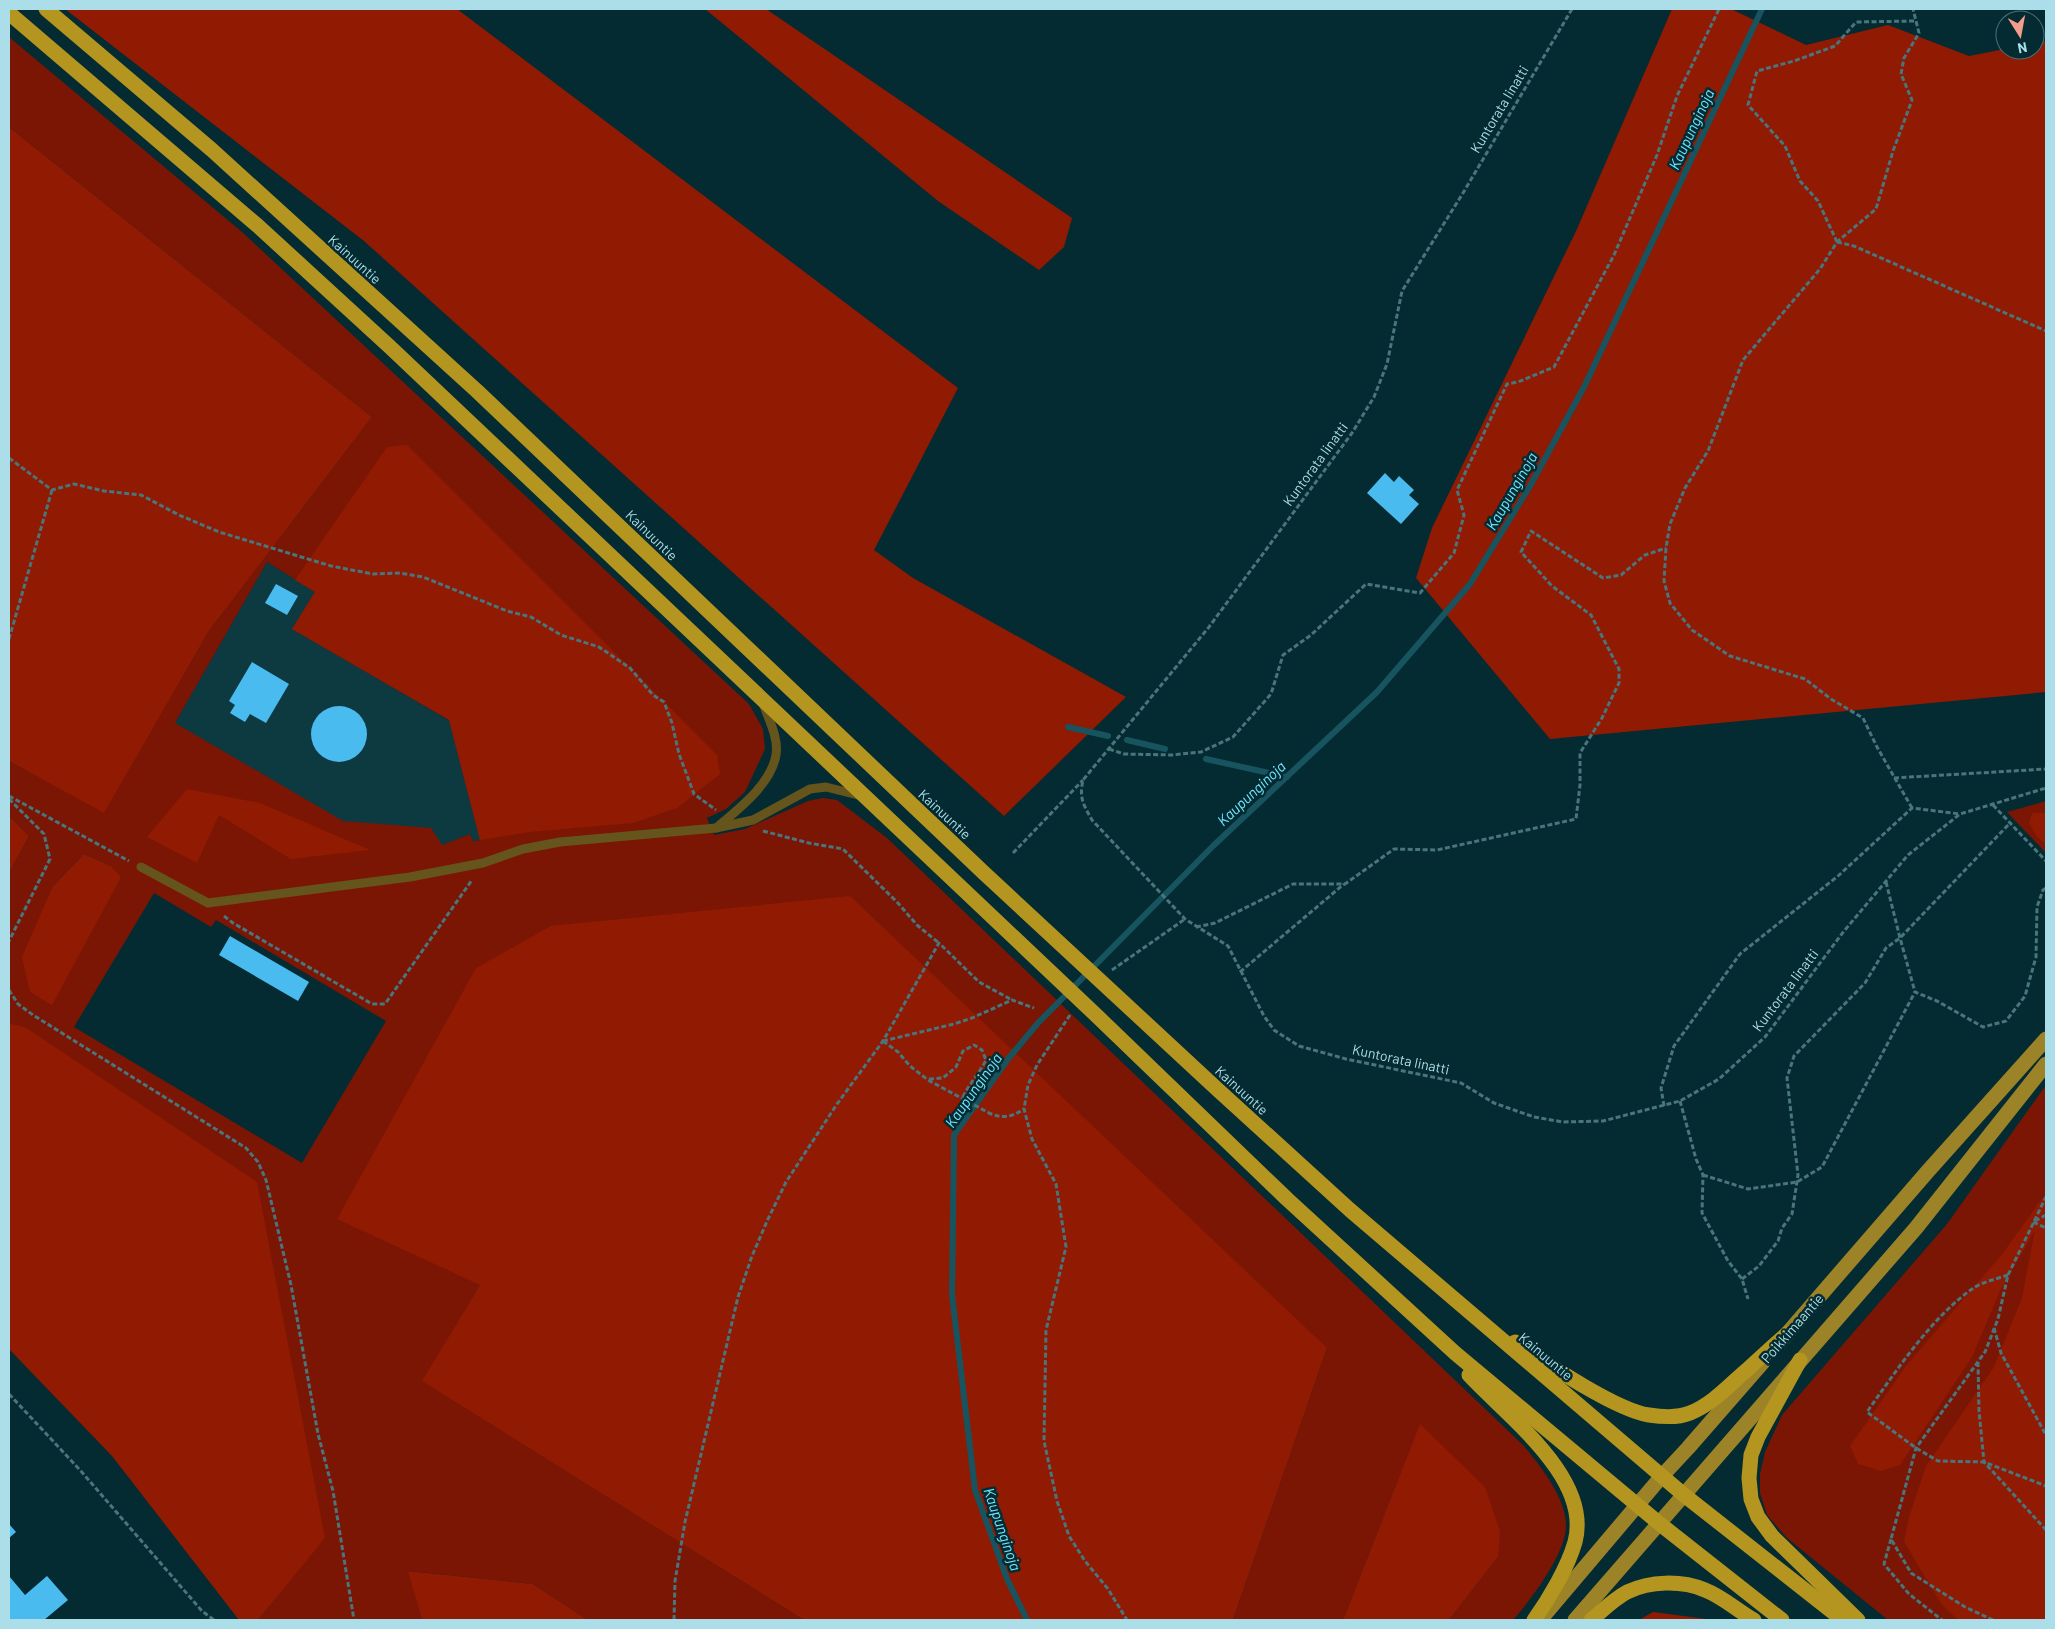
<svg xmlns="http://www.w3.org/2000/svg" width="2055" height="1629" font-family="Barlow,sans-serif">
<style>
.built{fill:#0d3941}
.green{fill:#7b1604;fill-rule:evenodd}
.forest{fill:#911a03}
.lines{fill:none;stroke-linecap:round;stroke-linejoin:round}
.stream{stroke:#17545f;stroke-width:6}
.building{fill:#4abbef}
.path{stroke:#49757d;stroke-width:3;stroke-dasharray:5 2.5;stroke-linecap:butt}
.lane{stroke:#65541b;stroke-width:9}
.primary{stroke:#9d8328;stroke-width:15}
.highway{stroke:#b4951f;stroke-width:15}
.labels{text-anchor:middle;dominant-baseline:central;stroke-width:5;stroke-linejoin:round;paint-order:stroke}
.street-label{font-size:14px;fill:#acdee9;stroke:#042b32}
.water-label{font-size:15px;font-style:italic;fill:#6fe7ff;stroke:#042b32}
</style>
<rect width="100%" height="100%" fill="#042b32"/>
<!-- built -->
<path class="built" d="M267,562L315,592L293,629L518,761L530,832L473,841L470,834L442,845L286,869L153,761Z"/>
<!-- green -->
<g class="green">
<path d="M9,37L242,232L749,704L763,729L765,749L745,792L726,809L707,818L714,835L745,829L808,801L823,798L837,800L887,838L1523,1445C1540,1465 1566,1498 1566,1525C1567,1552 1531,1600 1513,1620H1449L1498,1557L1420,1425L1343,1620H1233L1327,1348L480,1285L423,1381L804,1620H588L533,1584L409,1571L422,1620H258L324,1538L25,1027L9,1023V873L29,836L9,816V761L104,812L209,631L372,417L9,127ZM267,562L315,592L292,629L449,720L480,840L473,841L470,834L442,845L431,828L343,821L175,723ZM84,854L111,866L53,886ZM154,893L211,927L216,920L386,1021L302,1163L74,1027Z"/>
<path d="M2046,801V853L2007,812Z"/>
<path d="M2046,1085V1620H1888L1787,1538L1767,1515L1760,1493V1474L1765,1452L1782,1415L1947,1224Z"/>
</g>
<!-- forest -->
<g class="forest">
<path d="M65,9H457L958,388L874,550L913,578L1126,697L1004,816L364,241Z"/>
<path d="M705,9H766L1072,218L1064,247L1039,270L938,201Z"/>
<path d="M1672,9H1731L1806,45L1888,25L1969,56L2005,49L2035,50V43L2046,41V692L1550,739L1416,578L1432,528L1577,229Z"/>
<path d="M9,127L372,417L209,631L104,813L9,761Z"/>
<path d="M407,445L717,755L720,774L677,808L633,823L530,832L480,840L449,720L292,629L315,592L295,580L387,447Z"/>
<path d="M187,789L260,803L370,850L291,859L219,815L197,863L147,837Z"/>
<path d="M2032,813H2046V844L2037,837L2029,823Z"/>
<path d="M9,816L29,836L9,873Z"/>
<path d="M84,854L111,866L121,877L52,1005L30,992L22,957L53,886Z"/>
<path d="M850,896L1327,1348L1233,1620H804L422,1381L480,1285L337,1219L476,968L551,926Z"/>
<path d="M9,1023L25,1027L257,1182L325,1538L258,1620H239L112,1456L9,1349Z"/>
<path d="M2046,1193V1620H1958L1942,1605L1904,1542L1909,1517L1926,1466L1994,1367L2022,1298L2035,1230L2000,1291L1972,1357L1900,1465L1881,1471L1858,1464L1850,1446L1906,1366L2003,1253Z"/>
<path d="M1420,1424L1485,1487L1500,1531L1498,1557L1449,1620H1343Z"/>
<path d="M408,1571L533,1584L588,1620H422Z"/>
<path d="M1653,1612L1714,1620H1715H1639Z"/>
</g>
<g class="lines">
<!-- stream -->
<g class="stream">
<path d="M1068,727L1108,736"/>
<path d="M1127,740L1165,749"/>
<path d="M1206,759L1287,777"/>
<path d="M1027,1620L1007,1579L975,1490L952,1295L954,1135L1008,1059L1038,1023L1213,846L1377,692L1470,584L1530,486L1584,387L1762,9"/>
</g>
</g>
<!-- building -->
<g class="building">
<path d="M1385,473L1394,482L1399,476L1414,490L1409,495L1419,504L1401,524L1367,493Z"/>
<path d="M276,584L298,596L287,615L265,603Z"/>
<path d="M252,662L289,684L266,723L250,714L245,722L230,713L235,705L229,701Z"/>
<circle cx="339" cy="734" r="28"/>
<path d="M230,936L309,982L298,1001L219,955Z"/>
<path d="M9,1524L16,1532L9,1538Z"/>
<path d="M9,1576L25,1595L47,1576L68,1600L44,1620H9Z"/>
</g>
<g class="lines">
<!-- path -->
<g class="path">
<path d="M1572,9L1463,193L1402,291L1387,364L1374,397L1352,433L1209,627L1083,780C1079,798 1083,804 1092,820L1185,919L1228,946L1264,1016L1274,1030L1299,1046L1346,1059L1461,1083L1494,1103L1534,1117L1563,1122L1603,1121L1680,1101L1719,1079L1765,1037L1844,931L1908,855L1960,814L2046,788"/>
<path d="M1837,242L1818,201L1800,181L1785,146L1748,105L1757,71L1794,61L1835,46L1856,22L1916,21"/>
<path d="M1837,242L1854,246L2046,331"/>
<path d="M9,458L52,490L74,484L104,491L141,495L179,515L219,532L331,566L373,574L400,573L423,577L507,611L531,617L561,635L599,647L630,668L653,695L664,702L672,723L679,754L694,794L716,810"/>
<path d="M9,639L52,490"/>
<path d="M1109,749L1124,754L1172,755L1201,752L1233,737L1271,694L1283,655L1311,635L1366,584L1420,593L1454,553L1464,515L1457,490L1507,384L1518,382L1554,367L1614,255L1657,155L1677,96L1719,9"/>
<path d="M1894,778L2046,769"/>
<path d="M9,796L129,861"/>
<path d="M9,799L44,834L50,859L9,941"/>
<path d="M1993,805L2046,861"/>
<path d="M1912,808L1877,747L1863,718L1831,699L1805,679L1730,656L1692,630L1670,603L1664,581L1666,548L1670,524L1685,488L1708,451L1743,360L1820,269L1837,242L1876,209L1893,151L1912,100L1901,74L1904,58L1919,33L1913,9"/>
<path d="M763,831L809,843L843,849L897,902L917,925L939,943"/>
<path d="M1013,853L1083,780"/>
<path d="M1886,882L1900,938L1915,992"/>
<path d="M224,916L233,923L372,1004H385L472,880"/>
<path d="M1196,927L1215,923L1293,884H1345L1394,849L1437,850L1576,819L1580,785V753L1602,718L1619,683V669L1591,615L1552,586L1521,552L1531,531L1603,578L1621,575L1645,555L1666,548"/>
<path d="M1112,970L1185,919"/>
<path d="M1240,972L1344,884"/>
<path d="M9,990L18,1004L33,1015L246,1148L258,1162L266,1180L291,1285L318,1434L333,1491L354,1620"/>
<path d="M1070,1015L1037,1065L1028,1085L1024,1109L1032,1139L1056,1184L1066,1247L1046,1330L1044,1441L1057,1501L1069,1536L1085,1561L1108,1589L1127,1620"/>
<path d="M883,1041L898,1052L910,1066L928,1080L989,1113C1003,1119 1012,1117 1024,1109"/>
<path d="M883,1041L954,1024L972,1018L1012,1000L1034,1008"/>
<path d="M929,1079L943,1078L956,1067L963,1051L974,1045L982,1050L986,1060C979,1074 968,1085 962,1099"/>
<path d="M1680,1101L1696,1159L1703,1175L1702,1213L1728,1261L1742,1279L1748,1299"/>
<path d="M1664,1106L1661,1088L1674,1046L1740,954L1838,876L1912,808L1960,814"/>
<path d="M1703,1175L1748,1189L1797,1182L1822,1167L1915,992L1937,1001L1983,1027L2006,1021L2025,996L2036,957L2037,907L2043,890L2046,888"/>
<path d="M2046,1215L2033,1222L2046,1228"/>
<path d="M2008,1275C1997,1279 1981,1282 1972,1289C1931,1318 1896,1371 1867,1412L1916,1448L1938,1461L1984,1462L2046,1486"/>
<path d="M1742,1279L1759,1266L1778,1241L1782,1228L1792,1214L1798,1175L1787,1078L1794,1056L1865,983L1886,948L1900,938L2011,822"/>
<path d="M1994,1328L2001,1353L2046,1435"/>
<path d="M1978,1362L1979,1411L1984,1462L2046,1530"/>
<path d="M9,1394L80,1470L202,1611L214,1620"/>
<path d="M1891,1539L1884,1564L1909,1594L1942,1620"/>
<path d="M674,1620L675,1581L685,1522L738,1297L752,1256L768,1219L786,1182L837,1104L883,1041L939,943L979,982L1012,1000"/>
<path d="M1993,1620L1965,1607L1911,1573L1891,1539L1916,1448L1985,1352L1998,1319L2008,1275L2046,1197"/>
</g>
<!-- lane -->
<g class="lane">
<path d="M763,703C768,718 779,738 776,755C771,785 737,810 716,828L753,820L810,789L826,787L862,796"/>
<path d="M141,867L208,903L410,877L483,863L523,849L560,842L716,828"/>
</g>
<!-- primary -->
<g class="primary">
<path d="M1779,1343L1928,1171L2046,1039"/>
<path d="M1541,1619L1662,1476L1688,1448L1763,1362"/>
<path d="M1575,1620L1916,1228L2046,1064"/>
</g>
<!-- highway -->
<g class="highway">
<path d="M46,9L212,150L477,391L984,873L1217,1089L1350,1210L1684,1495L1843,1620"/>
<path d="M9,13L258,226L390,347L1098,1017L1287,1199L1455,1353L1660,1524L1782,1620"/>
<path d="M1515,1342C1545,1362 1615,1410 1649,1415C1662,1417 1678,1418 1690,1413C1713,1404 1730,1384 1748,1369C1761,1357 1774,1345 1788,1333"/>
<path d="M1800,1360L1758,1437L1751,1455L1749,1478L1751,1499L1758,1517L1772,1536L1858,1620"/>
<path d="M1469,1375C1508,1417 1592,1478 1575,1542C1568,1567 1549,1599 1534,1620"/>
<path d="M1591,1620C1602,1611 1614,1599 1627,1592C1650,1581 1681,1580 1705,1590C1723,1597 1738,1611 1754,1620"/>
</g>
</g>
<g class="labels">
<!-- street labels -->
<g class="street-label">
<text transform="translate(1499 109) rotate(-59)">Kuntorata Iinatti</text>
<text transform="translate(355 259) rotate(42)">Kainuuntie</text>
<text transform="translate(1315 464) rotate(-54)">Kuntorata Iinatti</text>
<text transform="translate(652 535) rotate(44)">Kainuuntie</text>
<text transform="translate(945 814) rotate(43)">Kainuuntie</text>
<text transform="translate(1785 990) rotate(-53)">Kuntorata Iinatti</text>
<text transform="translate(1401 1059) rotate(12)">Kuntorata Iinatti</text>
<text transform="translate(1242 1090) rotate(42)">Kainuuntie</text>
<text transform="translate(1792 1328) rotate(-49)">Poikkimaantie</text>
<text transform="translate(1546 1356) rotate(40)">Kainuuntie</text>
</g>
<!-- water labels -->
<g class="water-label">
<text transform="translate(1691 129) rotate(-65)">Kaupunginoja</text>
<text transform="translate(1511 491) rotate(-60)">Kaupunginoja</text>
<text transform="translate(1251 793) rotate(-43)">Kaupunginoja</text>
<text transform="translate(973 1090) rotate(-55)">Kaupunginoja</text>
<text transform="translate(1003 1529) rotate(71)">Kaupunginoja</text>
</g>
</g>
<!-- border -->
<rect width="2055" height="1629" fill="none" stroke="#acdee9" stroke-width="20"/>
<!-- north arrow -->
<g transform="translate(2020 35) rotate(169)"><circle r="24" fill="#042b32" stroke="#47737b"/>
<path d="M0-4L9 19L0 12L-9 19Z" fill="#f49d8b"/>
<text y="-8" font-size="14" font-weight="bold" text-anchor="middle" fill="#acdee9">N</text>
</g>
</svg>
